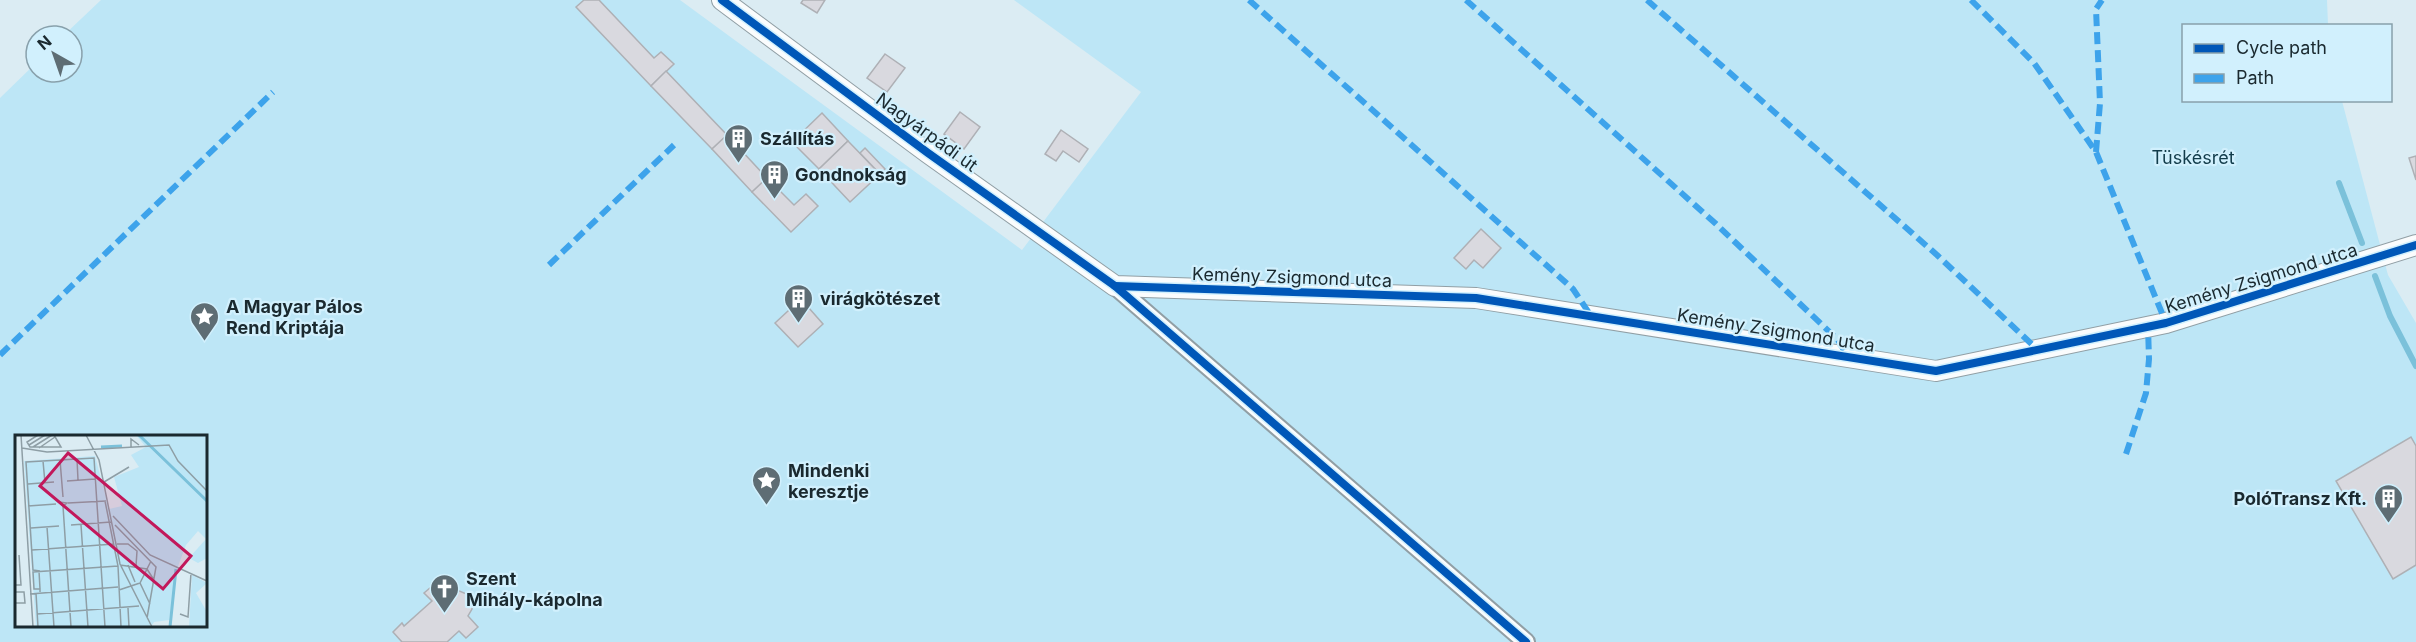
<svg xmlns="http://www.w3.org/2000/svg" width="2416" height="642" font-family="Inter,sans-serif">
<style>
.green{fill:#bde6f6;fill-rule:evenodd}
.lines{fill:none;stroke-linecap:round;stroke-linejoin:round}
.stream{stroke:#7bc1da;stroke-width:6}
.building{fill:#d9d9df;stroke:#aeb0b5;stroke-width:1.5}
.minor-casing{stroke:#919fa5;stroke-width:20}
.tertiary-casing{stroke:#919fa5;stroke-width:22}
.minor{stroke:#fafcfd;stroke-width:16}
.tertiary{stroke:#fafcfd;stroke-width:20}
.quiet{stroke:#3da3eb;stroke-width:6;stroke-dasharray:12 6;stroke-linecap:butt}
.cycleway-casing{stroke:#d1f0fd;stroke-width:11}
.cycleway{stroke:#0057b8;stroke-width:8}
.labels{text-anchor:middle;dominant-baseline:central;stroke-width:4.5;stroke-linejoin:round;paint-order:stroke}
.street-label{font-size:18px;fill:#1a292f;stroke:#d1f0fd}
.poi-label{font-size:18px;font-weight:bold;fill:#1a292f;stroke:#d1f0fd;text-anchor:start}
.park-label{font-size:18px;fill:#123c4b;stroke:#d1f0fd}
.inset-river{fill:none;stroke:#7bc1da;stroke-width:3}
.inset-road{fill:none;stroke:#8e9ea5;stroke-width:1.5}
.view{fill:#c2185b;fill-opacity:0.15;stroke:#c2185b;stroke-width:3}
.inset-edge{fill:none;stroke:#1a292f;stroke-width:3}
</style>
<rect width="100%" height="100%" fill="#dbecf3"/>
<!-- green -->
<path class="green" d="M101,0H680L1022,250L1141,92L1014,0H2327L2328,25L2184,26V100L2342,101L2388,275L2416,323V642H0V98L36,63V72H72V36H63ZM16,436H206V626H16Z"/>
<g class="lines">
<!-- stream -->
<g class="stream">
<path d="M2339,183L2362,243"/>
<path d="M2375,276L2390,316L2416,366"/>
</g>
</g>
<!-- building -->
<g class="building">
<path d="M584,0H599L654,58L661,52L674,64L651,86L576,7Z"/>
<path d="M803,0H825L817,13L801,3Z"/>
<path d="M885,54L905,68L887,92L867,78Z"/>
<path d="M666,71L727,135L712,149L651,86Z"/>
<path d="M960,112L980,127L964,149L944,134Z"/>
<path d="M822,113L848,141L819,169L792,142Z"/>
<path d="M1061,130L1088,149L1079,162L1063,151L1056,161L1045,154Z"/>
<path d="M727,135L767,178L752,192L712,149Z"/>
<path d="M848,141L880,174L850,202L819,169Z"/>
<path d="M865,148L885,169L880,174L860,153Z"/>
<path d="M2416,156V180L2409,158Z"/>
<path d="M767,178L794,205L806,194L818,206L791,232L752,192Z"/>
<path d="M1481,229L1501,248L1483,268L1474,260L1466,269L1454,258Z"/>
<path d="M801,299L823,324L798,347L775,323Z"/>
<path d="M2411,437L2416,446V565L2393,579L2336,481Z"/>
<path d="M437,582L447,593L457,590L469,595L472,602V609L468,616L478,627L466,638L459,631L447,642H402L393,632L402,623L404,626L432,601L424,593Z"/>
</g>
<g class="lines">
<defs>
<path id="minor" d="M1115,286L1526,642"/>
<path id="tertiary" d="M722,0L928,153L1115,286L1476,298L1936,371L2166,323L2416,245"/>
</defs>
<!-- minor casing -->
<use href="#minor" class="minor-casing"/>
<!-- tertiary casing -->
<use href="#tertiary" class="tertiary-casing"/>
<!-- minor -->
<use href="#minor" class="minor"/>
<!-- tertiary -->
<use href="#tertiary" class="tertiary"/>
<!-- quiet -->
<g class="quiet">
<path d="M1249,0L1573,289L1591,316"/>
<path d="M1466,0L1715,223L1838,340L1848,357"/>
<path d="M1647,0L1937,255L2039,351"/>
<path d="M1971,0L2034,63L2096,152L2166,323"/>
<path d="M2096,152L2100,103L2096,9L2102,0"/>
<path d="M549,265L674,145"/>
<path d="M0,355L273,92"/>
<path d="M2126,454L2146,393L2149,359L2148,327"/>
</g>
<defs>
<g id="cycleway">
<path d="M722,0L928,153L1115,286L1526,642"/>
<path d="M1115,286L1476,298L1936,371L2166,323L2416,245"/>
</g>
</defs>
<!-- cycleway casing -->
<use href="#cycleway" class="cycleway-casing"/>
<!-- cycleway -->
<use href="#cycleway" class="cycleway"/>
</g>
<!-- icons -->
<defs>
<symbol id="building-pin" viewBox="-11 -11 22 30"><path d="M0 17L-7.5 6A9.5 9.5 0 1 1 7.5 6Z" fill="#5e6d74" stroke="#d1f0fd"/><path d="M-4-6H4V6H1V3H-1V6H-4ZM-2.5-4.3h1.7v1.8h-1.7ZM.8-4.3h1.7v1.8H.8ZM-2.5-1h1.7V.8h-1.7ZM.8-1h1.7V.8H.8Z" fill="#fff"/></symbol>
<symbol id="sight-pin" viewBox="-11 -11 22 30"><path d="M0 17L-7.5 6A9.5 9.5 0 1 1 7.5 6Z" fill="#5e6d74" stroke="#d1f0fd"/><path d="M0-6L1.8-2.2L6-1.7L2.9 1.2L3.7 5.4L0 3.3L-3.7 5.4L-2.9 1.2L-6-1.7L-1.8-2.2Z" fill="#fff"/></symbol>
<symbol id="church-pin" viewBox="-11 -11 22 30"><path d="M0 17L-7.5 6A9.5 9.5 0 1 1 7.5 6Z" fill="#5e6d74" stroke="#d1f0fd"/><path d="M-1.2-6h2.4v3.5h3.3v2.4h-3.3V6h-2.4V-.1h-3.3v-2.4h3.3Z" fill="#fff"/></symbol>
</defs>
<g fill-rule="evenodd">
<use href="#building-pin" x="722" y="122" width="33" height="45"/>
<use href="#building-pin" x="758" y="158" width="33" height="45"/>
<use href="#building-pin" x="782" y="282" width="33" height="45"/>
<use href="#sight-pin" x="188" y="300" width="33" height="45"/>
<use href="#sight-pin" x="750" y="464" width="33" height="45"/>
<use href="#building-pin" x="2372" y="482" width="33" height="45"/>
<use href="#church-pin" x="428" y="572" width="33" height="45"/>
</g>
<g class="labels">
<!-- street labels -->
<g class="street-label">
<text transform="translate(927 132) rotate(36)">Nagyárpádi út</text>
<text transform="translate(1292 277) rotate(2)">Kemény Zsigmond utca</text>
<text transform="translate(2261 278) rotate(-17)">Kemény Zsigmond utca</text>
<text transform="translate(1776 330) rotate(9)">Kemény Zsigmond utca</text>
</g>
<!-- poi labels -->
<g class="poi-label">
<text x="760" y="138">Szállítás</text>
<text x="795" y="174">Gondnokság</text>
<text x="820" y="298">virágkötészet</text>
<text x="226" y="306">A Magyar Pálos<tspan x="226" dy="21">Rend Kriptája</tspan></text>
<text x="788" y="470">Mindenki<tspan x="788" dy="21">keresztje</tspan></text>
<text x="2367" y="498" text-anchor="end">PolóTransz Kft.</text>
<text x="466" y="578">Szent<tspan x="466" dy="21">Mihály-kápolna</tspan></text>
</g>
<!-- park labels -->
<g class="park-label">
<text x="2193" y="157">Tüskésrét</text>
</g>
</g>
<!-- overview -->
<g transform="translate(15 435)">
<rect width="192" height="192" fill="#dbecf3"/>
<path d="M121,0H192V123L183,128L174,123L191,104L183,96L171,110L162,134L154,185L139,187L136,192H21L9,26L80,21L94,74L107,71L99,42L124,32L116,20L131,12ZM177,140L192,148L181,158L192,177V192H174Z" fill="#bde6f6"/>
<path class="inset-river" d="M124,0L192,66M86,12L107,11M155,192L161,134"/>
<path class="inset-road" d="M6,0L18,192M23,0L12,7L15,12H46L39,0M71,0L84,25L105,129L137,192M14,10L30,0M18,12L37,0M7,13L32,17L154,10L163,26L192,56M24,13L40,2M116,13V4L124,10M62,24L63,45M45,25L48,62M28,26L30,48M52,46L80,44M89,47L114,32M13,49L39,47M90,66L103,131L106,192M53,68L91,66M13,71L41,69M48,71L44,67L52,68L48,71L56,192M98,81L135,120L192,146M56,90L96,87M66,90L73,192M100,90L141,132L132,183M32,92L39,192M16,93L44,91M102,109H113L122,116L121,131M17,115L99,109M105,130L132,134L139,145M113,130L120,147M24,136L25,154M25,136L18,135L11,27L79,23L90,192M125,148L136,126M0,150H6L4,120M104,155L125,148L135,169M0,157H9L10,168H0M25,157V154H19L18,137L103,131M21,158L23,192M15,159L103,152M113,173L114,192M22,179L124,171M165,179L173,182L176,138"/>
<path class="view" d="M53,18L176,121L148,154L25,51Z"/>
<rect width="192" height="192" class="inset-edge"/>
</g>
<!-- legend -->
<rect x="2182" y="24" width="210" height="78" fill="#d1f0fd" stroke="#88a0ab" stroke-width="1.5"/>
<rect x="2194" y="44" width="30" height="9" fill="#0057b8" stroke="#88a0ab" stroke-width="1.5"/>
<text x="2236" y="54" font-size="18" fill="#1a292f">Cycle path</text>
<rect x="2194" y="74" width="30" height="9" fill="#3da3eb" stroke="#88a0ab" stroke-width="1.5"/>
<text x="2236" y="84" font-size="18" fill="#1a292f">Path</text>
<!-- north arrow -->
<g transform="translate(54 54) rotate(320)"><circle r="28" fill="#d1f0fd" stroke="#88a0ab" stroke-width="1.5"/>
<path d="M0-4.5L10 22L0 15L-10 22Z" fill="#5e6d74"/>
<text y="-9" font-size="16" font-weight="bold" text-anchor="middle" fill="#1a292f">N</text>
</g>
</svg>
